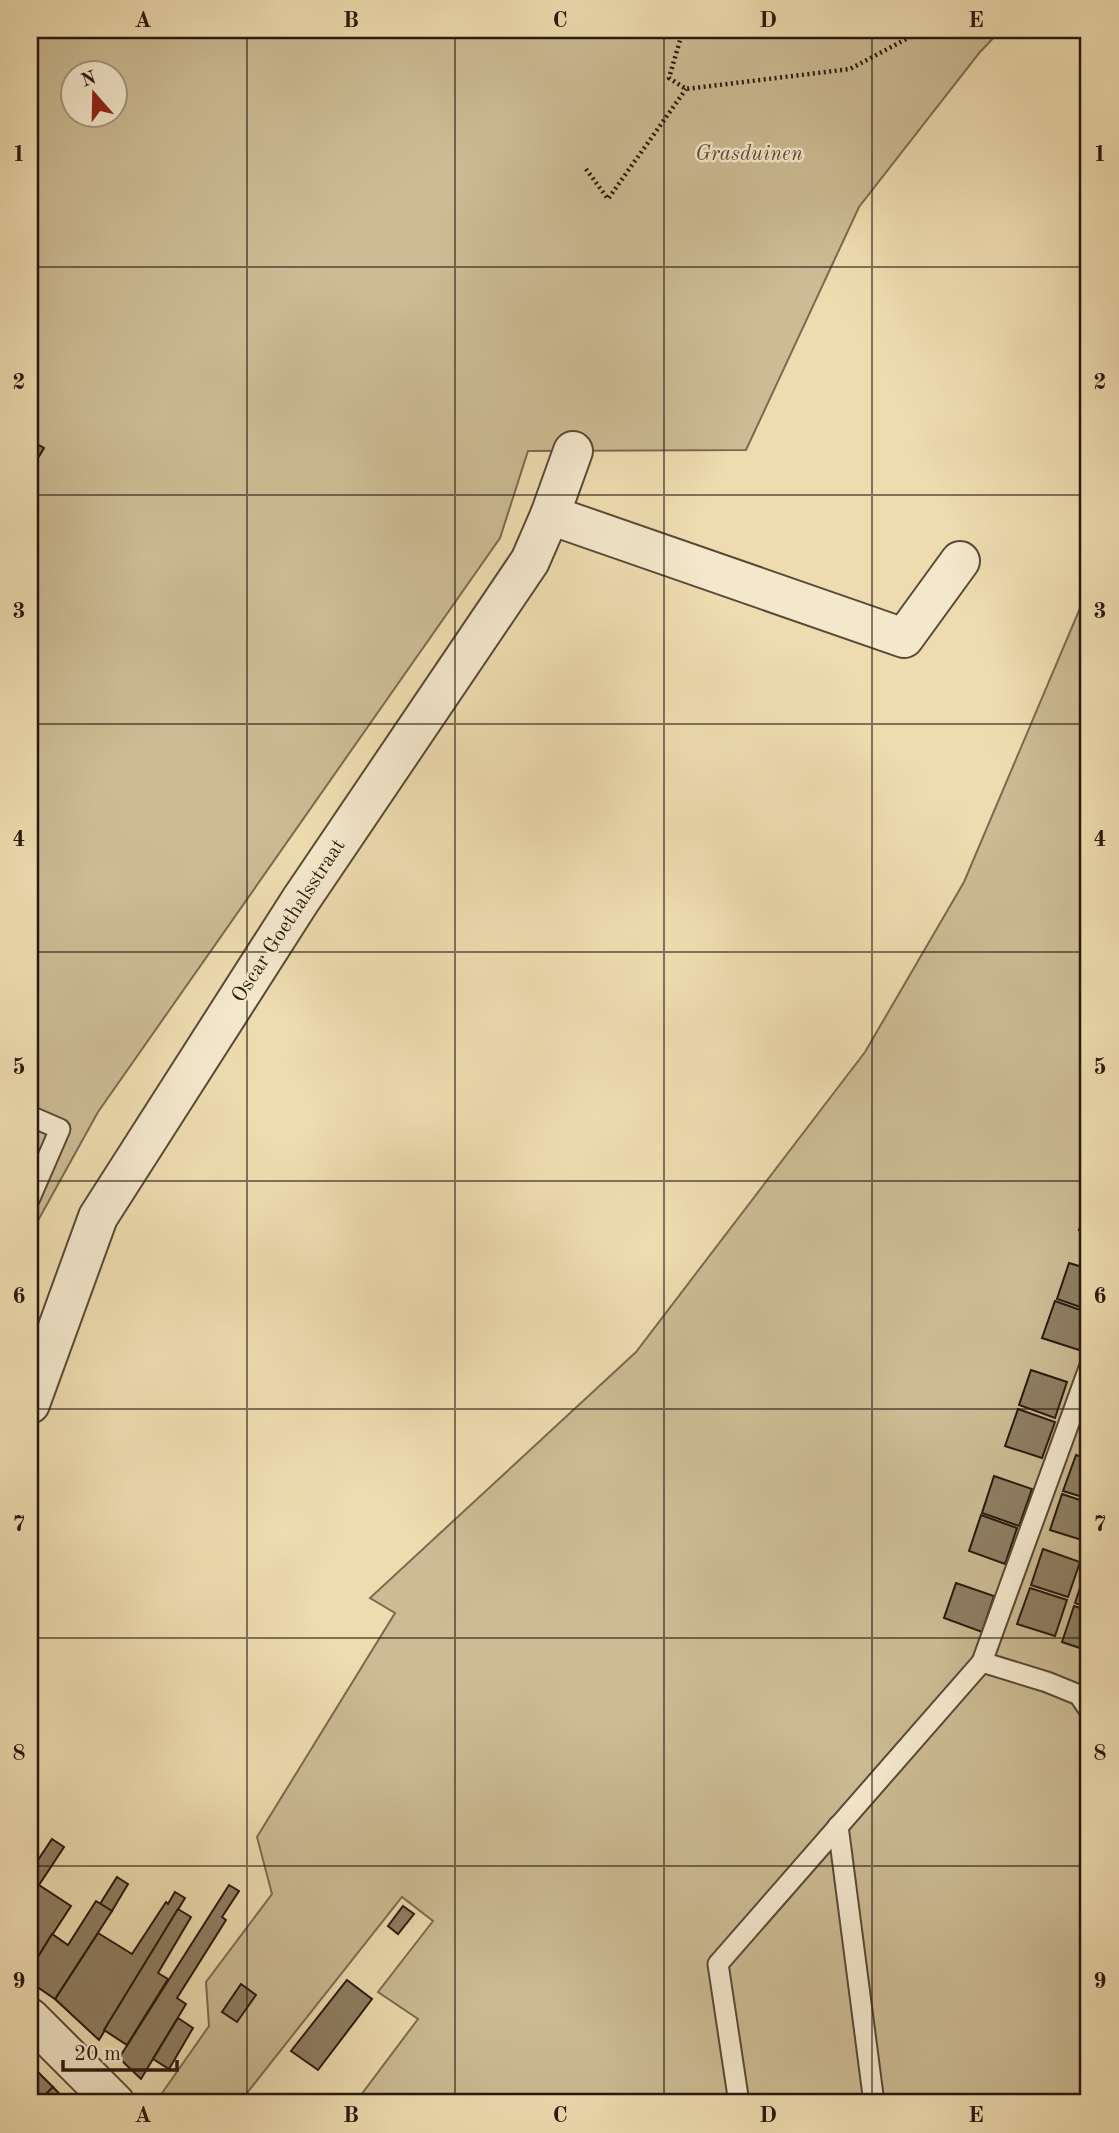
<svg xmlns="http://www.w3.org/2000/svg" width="1119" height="2133" font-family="'Old Standard TT',serif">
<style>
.green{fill:#ccbb94;stroke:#7a6a50;stroke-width:2;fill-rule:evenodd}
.building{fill:#8e7e62;stroke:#27180d;stroke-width:2}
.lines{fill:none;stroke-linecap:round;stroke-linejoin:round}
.service-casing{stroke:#594936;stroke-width:23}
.minor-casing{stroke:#594936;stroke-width:42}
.tertiary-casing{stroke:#594936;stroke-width:42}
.path{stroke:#27180d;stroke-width:4.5;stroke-dasharray:2 3.5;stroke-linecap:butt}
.service{stroke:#f4e8cc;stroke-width:19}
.minor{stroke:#f4e8cc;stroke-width:38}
.tertiary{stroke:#f4e8cc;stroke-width:38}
.grid{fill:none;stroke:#27180d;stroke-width:2;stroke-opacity:0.55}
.labels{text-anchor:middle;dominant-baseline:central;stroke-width:5;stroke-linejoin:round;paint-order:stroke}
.park-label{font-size:21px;font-style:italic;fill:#594936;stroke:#f4e8cc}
.street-label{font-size:21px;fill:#27180d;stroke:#f4e8cc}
.neatline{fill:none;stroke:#27180d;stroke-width:2.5}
.grid-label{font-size:23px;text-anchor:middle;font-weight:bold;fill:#27180d}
</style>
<rect width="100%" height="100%" fill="#eedcb0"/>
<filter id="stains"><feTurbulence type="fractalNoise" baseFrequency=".00286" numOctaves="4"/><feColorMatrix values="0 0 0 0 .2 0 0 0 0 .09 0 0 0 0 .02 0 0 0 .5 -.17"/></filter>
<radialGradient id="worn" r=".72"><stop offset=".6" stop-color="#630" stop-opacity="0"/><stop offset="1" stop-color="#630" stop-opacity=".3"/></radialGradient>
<!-- green -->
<g class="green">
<path d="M30,30H1001L980,52L859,207L746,450L528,451L500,538L98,1112L30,1235ZM74,74H116V116H74Z"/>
<path d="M1089,587V2103H355L418,2019L378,1992L433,1921L402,1897L239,2103H168L160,2096L209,2026L206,1982L272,1894L257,1837L395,1613L370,1598L636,1352L865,1052L964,882Z"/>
</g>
<!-- building -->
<g class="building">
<path d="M30,440L44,448L30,471Z"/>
<path d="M1089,1200V1233L1079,1230Z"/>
<path d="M1069,1263L1089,1269V1310L1057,1299Z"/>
<path d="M1055,1301L1089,1313V1320L1079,1350L1042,1338Z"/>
<path d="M1031,1370L1067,1382L1055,1418L1019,1405Z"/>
<path d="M1018,1409L1055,1422L1042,1458L1005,1446Z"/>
<path d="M1076,1455L1089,1459V1499L1063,1491Z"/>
<path d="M994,1476L1032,1489L1019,1526L982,1513Z"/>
<path d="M1062,1494L1089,1503L1088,1542L1050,1530Z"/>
<path d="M981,1515L1017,1528L1005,1564L969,1551Z"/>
<path d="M1043,1549L1080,1562L1068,1597L1031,1585Z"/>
<path d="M1087,1567L1089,1568V1608L1075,1603Z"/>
<path d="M956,1583L994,1596L982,1632L944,1618Z"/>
<path d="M1030,1588L1067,1600L1055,1636L1017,1624Z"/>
<path d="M1074,1606L1089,1611V1651L1062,1642Z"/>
<path d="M52,1839L64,1847L39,1885L71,1906L30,1969V1872Z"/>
<path d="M117,1877L128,1884L112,1911L100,1904Z"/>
<path d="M229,1885L239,1891L222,1917L226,1920L177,1998L186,2004L141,2079L119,2058Z"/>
<path d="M175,1892L185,1898L99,2040L55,1999L98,1933L132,1954L166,1902L168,1904Z"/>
<path d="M96,1901L112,1911L55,1999L30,1982V1970L52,1934L68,1945Z"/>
<path d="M403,1906L414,1914L398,1934L388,1926Z"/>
<path d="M178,1909L191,1917L158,1973L168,1979L127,2045L104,2030Z"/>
<path d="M347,1980L372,1999L318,2070L291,2051Z"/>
<path d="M241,1984L256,1995L237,2022L222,2012Z"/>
<path d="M178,2018L193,2028L169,2069L153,2059Z"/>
<path d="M30,2064L53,2087L37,2103H30Z"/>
<path d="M53,2087L68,2103H37Z"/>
</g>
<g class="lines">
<defs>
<g id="service">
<path d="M30,1116L60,1129L30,1198"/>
<path d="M982,1662L1089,1368"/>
<path d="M838,1826L874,2103"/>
<path d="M739,2103L718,1964L982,1662L1047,1682L1079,1695L1089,1710"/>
</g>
<g id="minor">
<path d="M550,515L904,638L960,561"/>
<path d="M30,1404L98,1217L300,901L530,561L550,515L573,451"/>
</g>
<path id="tertiary" d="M30,2018L115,2103"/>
</defs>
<!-- service casing -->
<use href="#service" class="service-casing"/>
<!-- minor casing -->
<use href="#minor" class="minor-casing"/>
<!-- tertiary casing -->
<use href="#tertiary" class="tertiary-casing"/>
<!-- path -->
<g class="path">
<path d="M683,30L669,78L686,89L850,69L923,30"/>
<path d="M586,169L608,199L686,89"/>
</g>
<!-- service -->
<use href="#service" class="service"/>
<!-- minor -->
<use href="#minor" class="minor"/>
<!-- tertiary -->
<use href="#tertiary" class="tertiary"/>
</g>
<!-- grid -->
<path class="grid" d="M247,30V2103M455,30V2103M664,30V2103M872,30V2103M30,267H1089M30,495H1089M30,724H1089M30,952H1089M30,1181H1089M30,1409H1089M30,1638H1089M30,1866H1089"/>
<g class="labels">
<!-- park labels -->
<g class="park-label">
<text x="749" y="154">Grasduinen</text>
</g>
<!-- street labels -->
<g class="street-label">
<text transform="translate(289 921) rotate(-57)">Oscar Goethalsstraat</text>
</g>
</g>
<!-- margin -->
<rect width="1119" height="2133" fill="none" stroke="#eedcb0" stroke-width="77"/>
<!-- north arrow -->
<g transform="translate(94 94) rotate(340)"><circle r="33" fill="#f4e8cc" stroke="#a29580" stroke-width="2"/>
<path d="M0-5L12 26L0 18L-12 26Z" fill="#8f2418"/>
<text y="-10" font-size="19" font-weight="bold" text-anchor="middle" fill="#27180d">N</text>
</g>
<!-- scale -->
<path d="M63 2060v10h114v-10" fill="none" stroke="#27180d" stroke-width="3.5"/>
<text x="74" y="2060" font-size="21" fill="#27180d" stroke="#f4e8cc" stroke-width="5" paint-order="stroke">20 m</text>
<rect x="38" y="38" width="1042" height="2056" class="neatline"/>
<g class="grid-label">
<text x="143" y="27">A</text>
<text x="351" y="27">B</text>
<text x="560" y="27">C</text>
<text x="768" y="27">D</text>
<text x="976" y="27">E</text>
<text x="19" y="161">1</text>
<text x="1100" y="161">1</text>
<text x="19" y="389">2</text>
<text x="1100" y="389">2</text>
<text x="19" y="618">3</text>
<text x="1100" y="618">3</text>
<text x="19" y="846">4</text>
<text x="1100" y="846">4</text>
<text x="19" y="1074">5</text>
<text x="1100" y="1074">5</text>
<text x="19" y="1303">6</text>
<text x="1100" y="1303">6</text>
<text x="19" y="1531">7</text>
<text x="1100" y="1531">7</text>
<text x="19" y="1760">8</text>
<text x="1100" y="1760">8</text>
<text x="19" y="1988">9</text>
<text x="1100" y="1988">9</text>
<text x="143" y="2122">A</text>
<text x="351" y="2122">B</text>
<text x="560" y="2122">C</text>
<text x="768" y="2122">D</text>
<text x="976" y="2122">E</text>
</g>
<rect width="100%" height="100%" filter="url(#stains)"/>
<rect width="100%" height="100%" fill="url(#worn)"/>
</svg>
